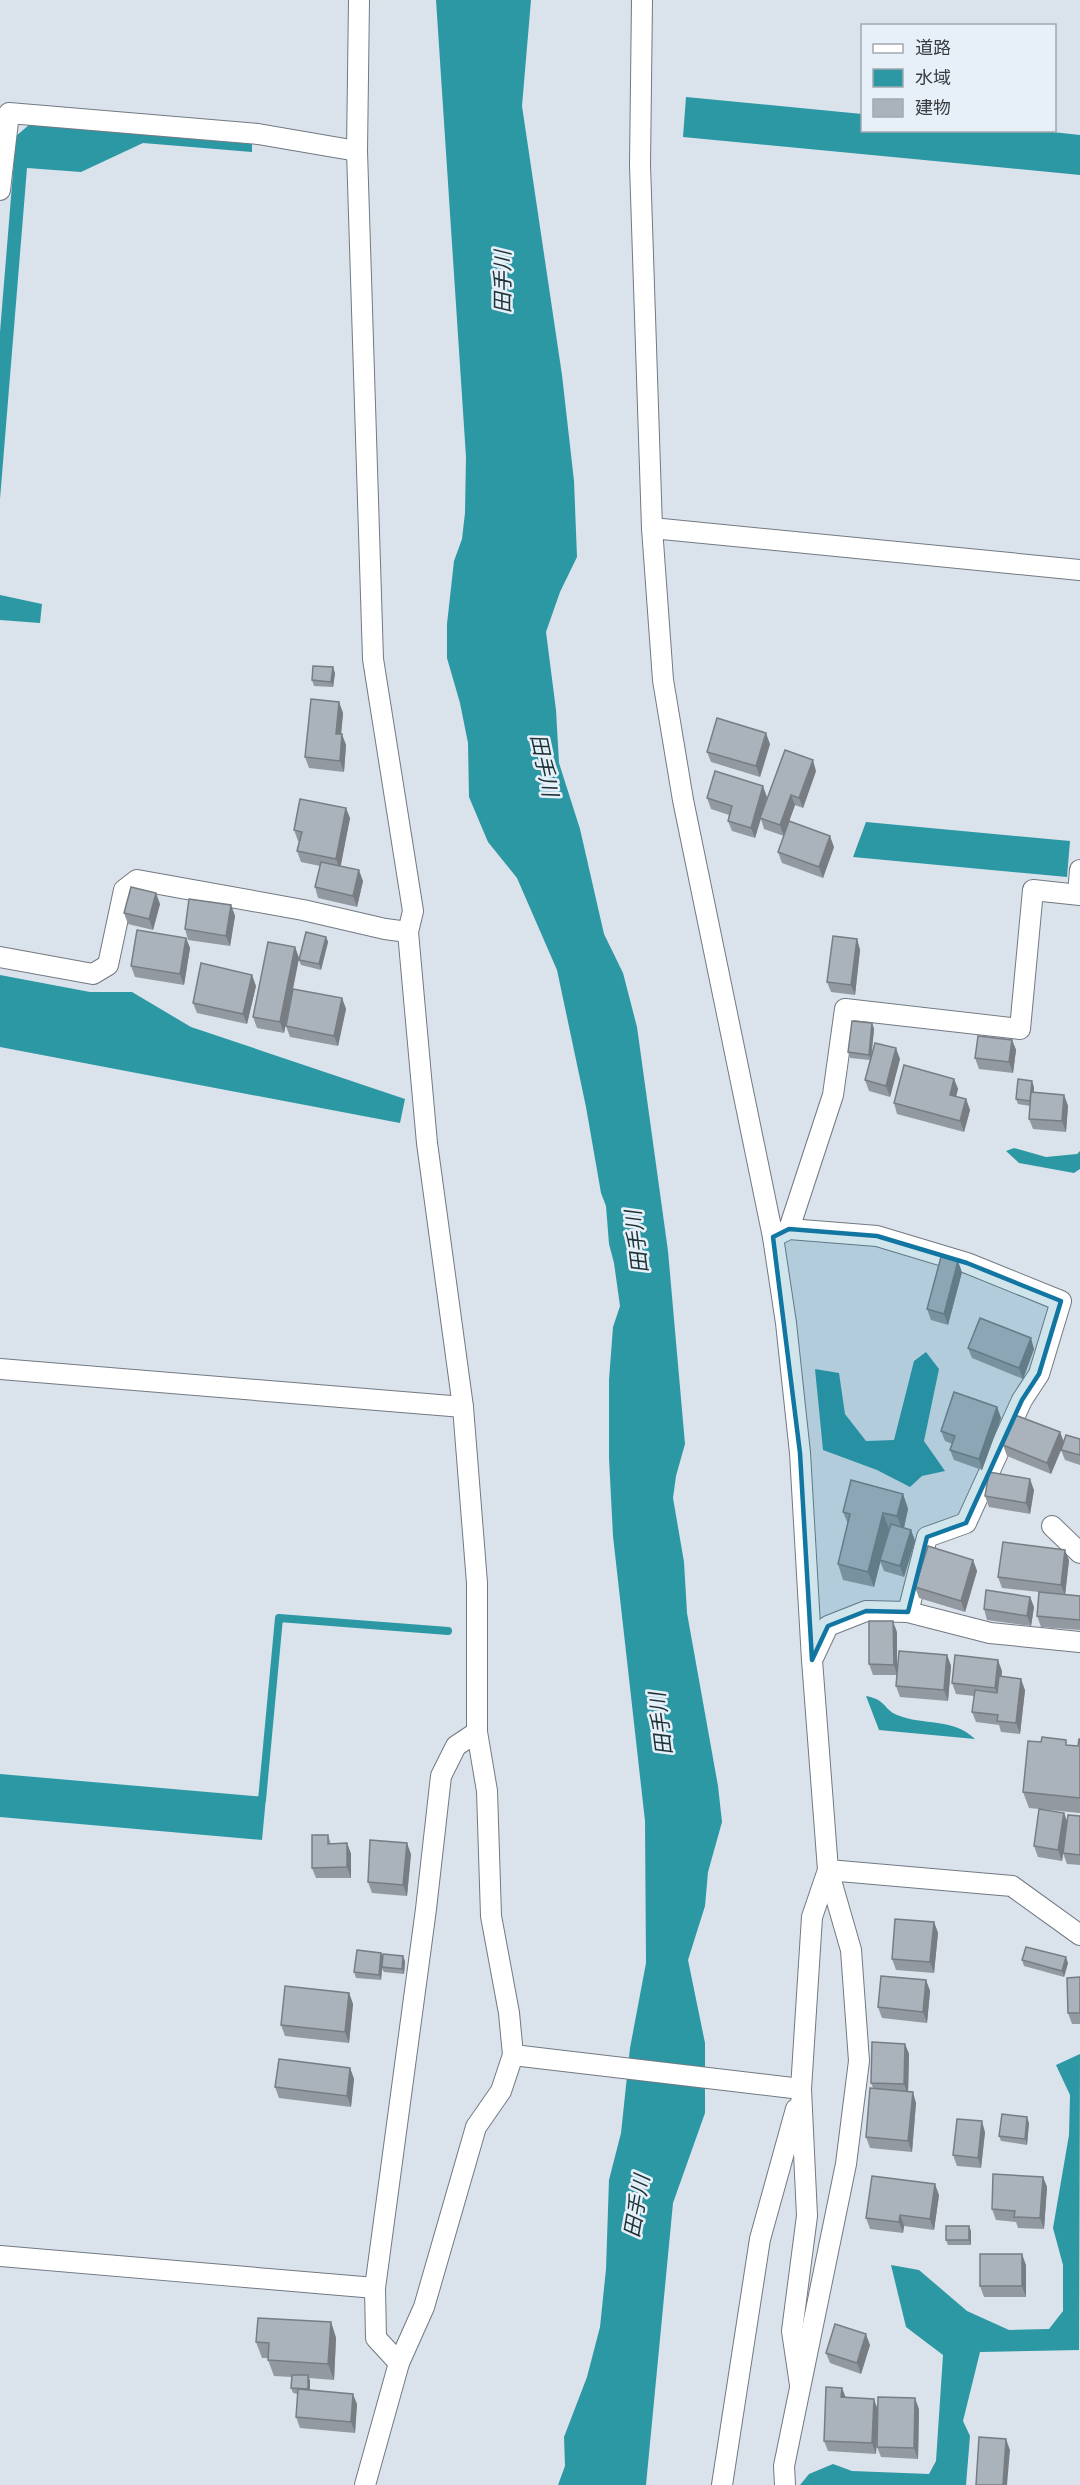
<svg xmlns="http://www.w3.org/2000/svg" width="1080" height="2485" font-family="'Open Sans','Noto Sans JP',sans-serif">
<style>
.water{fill:#2c98a4}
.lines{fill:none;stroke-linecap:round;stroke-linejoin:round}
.stream{stroke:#2c98a4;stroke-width:8}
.minor-casing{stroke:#727982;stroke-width:22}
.minor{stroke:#fff;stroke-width:20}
.wall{fill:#9299a1;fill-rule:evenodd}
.shaded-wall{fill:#777d83}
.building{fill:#aab2bb;stroke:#777d83;stroke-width:1.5}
.marked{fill:#1276a2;fill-opacity:0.2;stroke:#1276a2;stroke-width:4.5;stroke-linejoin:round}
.labels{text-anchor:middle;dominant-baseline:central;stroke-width:5;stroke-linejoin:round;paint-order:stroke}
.water-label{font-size:21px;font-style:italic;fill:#1c3437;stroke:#e7eff9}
</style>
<rect width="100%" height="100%" fill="#dae2ec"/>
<!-- water -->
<g class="water">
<path d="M436,0H531L522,106L562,375L574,481L577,557L560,592L546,632L556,710L559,763L580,829L604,934L623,973L637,1027L668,1251L685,1444L676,1476L673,1498L684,1562L687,1613L718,1786L722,1822L708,1872L705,1906L688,1960L705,2043V2113L673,2203L646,2485H558L565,2466L564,2437L587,2377L600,2327L606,2269L609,2180L621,2133L630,2048L646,1963L645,1821L613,1536L609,1458V1380L613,1327L620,1306L614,1263L609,1244L606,1206L601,1193L586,1107L557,970L517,878L488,842L469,797L468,743L460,703L447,658V624L454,561L462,539L465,513L466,457Z"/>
<path d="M686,97L862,114V130H1034L1080,135V175L683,137Z"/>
<path d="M29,125L252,144V152L143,143L81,172L27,168L0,499V332L16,136Z"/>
<path d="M0,595L42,604L40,623L0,620Z"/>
<path d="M866,822L1070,841L1067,877L853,857Z"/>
<path d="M0,975L90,992H132L191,1027L405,1099L400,1123L0,1047Z"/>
<path d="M1014,1148L1046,1157L1077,1154L1080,1151V1169L1074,1173L1019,1163L1006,1151Z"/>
<path d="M926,1352L939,1369L924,1441L945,1471L922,1476L910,1487L877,1470L823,1450L815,1369L839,1373L845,1414L866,1441L894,1440L914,1361Z"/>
<path d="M866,1696C887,1700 883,1709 897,1715C924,1726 952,1717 975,1739L879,1730Z"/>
<path d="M0,1774L266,1797L262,1840L0,1817Z"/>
<path d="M1080,2054L1079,2350L980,2352L963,2421L970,2436L966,2485H800L809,2474L833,2464L852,2471L929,2474L936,2461L943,2355L906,2327L891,2265L919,2270L967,2311L1009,2330L1049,2329L1063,2311V2265L1053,2228L1069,2135L1070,2095L1056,2065Z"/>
</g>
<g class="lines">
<!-- stream -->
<path class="stream" d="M262,1800L279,1618L448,1631"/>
<defs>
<g id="minor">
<path d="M359,0L357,151L373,659L413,911L408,932L427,1143L463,1407L477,1583V1732L487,1791L491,1916L509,2013L513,2055L501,2091L476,2127L424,2307L399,2363L365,2485"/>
<path d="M642,0L640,165L652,528L663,680L683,800L773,1237L786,1323L800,1453L812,1660L828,1870L812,1917L801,2089L807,2216L792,2331L800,2385"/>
<path d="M0,190L9,113L258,134L357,151"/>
<path d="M652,528L1080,570"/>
<path d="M1078,894L1080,870"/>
<path d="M0,957L93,974L108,965L124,890L137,880L303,910L385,929L408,932"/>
<path d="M789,1229L833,1095L845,1009L1020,1029L1033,890L1080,895"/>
<path d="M773,1237L789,1229L877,1236L967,1263L1061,1301L1039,1374L1022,1400L966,1523L927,1537L908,1612"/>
<path d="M0,1369L463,1407"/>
<path d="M1052,1526L1080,1553"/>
<path d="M814,1656L828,1626L866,1611L908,1612L990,1633L1080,1642"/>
<path d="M513,2055L801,2089"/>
<path d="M0,2256L375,2288"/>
<path d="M399,2363L376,2338L375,2288L426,1909L441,1776L456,1746L477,1732"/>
<path d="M722,2485L760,2239L796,2109"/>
<path d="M785,2485L784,2466L846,2164L859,2061L851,1950L828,1870L1012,1886L1080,1935"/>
</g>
</defs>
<!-- minor casing -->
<use href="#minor" class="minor-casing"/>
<!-- minor -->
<use href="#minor" class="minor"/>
</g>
<!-- wall -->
<g class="wall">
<path d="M335,673L333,687L314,686L312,680Z"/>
<path d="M339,702L343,713L341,734L346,745L344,772L309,768L305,757Z"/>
<path d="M770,744L760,777L711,762L707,752Z"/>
<path d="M816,771L803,808L795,805L787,826L834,847L823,878L782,863L778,852L784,836L764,829L761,819L755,838L732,831L728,821L729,815L711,809L707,798L767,797L764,808Z"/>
<path d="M350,818L340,866L363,881L357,907L318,898L315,887L320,866L301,862L297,851L299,841H298L294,830Z"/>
<path d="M160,904L153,930L128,924L124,913Z"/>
<path d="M231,905L235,916L230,946L188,940L185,929Z"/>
<path d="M326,937L328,942L321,970L301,965L299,960Z"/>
<path d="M186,938L190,948L184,985L135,977L131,966Z"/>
<path d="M857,939L860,950L855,995L831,992L827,982Z"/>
<path d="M295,947L299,958L293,989L342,998L346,1009L338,1046L290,1037L286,1026L293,990L284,1033L257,1028L253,1017Z"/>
<path d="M256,986L247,1024L197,1013L193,1003Z"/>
<path d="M872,1023L874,1029L871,1059H900L890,1097L869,1091L865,1080L870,1060L850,1058L848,1052Z"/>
<path d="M1012,1040L1016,1050L1013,1073L979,1069L975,1058Z"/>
<path d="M954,1079L958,1089L956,1096L966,1099L970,1110L964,1132L897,1114L894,1103Z"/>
<path d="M1034,1087V1092L1064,1095L1068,1106L1066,1132L1033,1129L1029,1119L1030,1106L1018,1104L1016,1099Z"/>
<path d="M962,1272L948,1325L931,1320L927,1309Z"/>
<path d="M968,1348L1034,1349L1023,1379L972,1358Z"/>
<path d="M997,1407L1001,1418L982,1470L954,1460L950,1450L952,1444L945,1441L941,1431Z"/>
<path d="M1060,1432L1064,1442L1080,1439V1465L1065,1460L1061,1450L1062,1447L1051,1474L1007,1456L1003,1445Z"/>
<path d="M1034,1490L1030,1514L989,1507L985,1496Z"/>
<path d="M903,1494L908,1509L904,1528L911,1530L915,1541L904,1577L884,1571L880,1561L874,1587L843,1580L838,1564L848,1524L843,1512ZM889,1529H890L881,1557Z"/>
<path d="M973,1560L977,1571L965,1612L919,1598L915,1587Z"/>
<path d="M1069,1560L1065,1594L1080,1596V1630L1041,1627L1037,1616L1039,1592L1002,1588L998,1577Z"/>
<path d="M1030,1597L1034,1607L1031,1626L987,1620L984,1609Z"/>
<path d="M897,1632V1671L947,1655L951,1666L948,1701L900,1697L896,1686L897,1675H873L869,1664Z"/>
<path d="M1002,1671L1001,1677L1025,1690L1020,1734L1001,1732L999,1725L976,1722L972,1712L974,1696L956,1694L952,1683Z"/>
<path d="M1080,1739V1813L1029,1808L1023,1792L1068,1745L1078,1746Z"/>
<path d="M1064,1813L1067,1822L1080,1816V1865L1067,1864L1063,1853L1062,1861L1038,1857L1034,1846Z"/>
<path d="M328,1835L331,1844L347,1843L351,1854V1878H316L312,1868Z"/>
<path d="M411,1854L407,1896L372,1893L368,1882Z"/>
<path d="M934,1922L938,1933L934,1973L896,1970L892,1959Z"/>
<path d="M381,1953L383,1956L405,1961L404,1974L384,1972L382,1969L381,1980L356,1978L354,1972Z"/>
<path d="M1022,1960L1068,1963L1064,1977L1024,1966Z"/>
<path d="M1080,1977V2024H1072L1068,2013Z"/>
<path d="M926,1980L930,1991L927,2023L882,2018L878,2007Z"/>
<path d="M349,1993L353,2004L349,2043L285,2036L281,2025Z"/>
<path d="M905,2044L909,2054L908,2091L916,2103L912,2152L870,2148L866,2137L873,2088L871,2083Z"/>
<path d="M350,2068L354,2079L351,2107L279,2098L275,2087Z"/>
<path d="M1029,2123L1027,2145L1001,2141L999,2136Z"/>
<path d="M985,2132L981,2168L957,2166L953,2155Z"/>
<path d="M1043,2177L1047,2187L1044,2229L1018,2228L1016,2222L996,2220L992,2209Z"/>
<path d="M939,2195L934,2230L904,2226L903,2233L870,2229L866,2218Z"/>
<path d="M971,2231V2245H948L946,2240Z"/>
<path d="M1026,2265V2297H984L980,2286Z"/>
<path d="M331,2322L336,2338L334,2380L309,2378L310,2381V2390L357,2404L355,2433L300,2428L296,2417L298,2394L293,2393L291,2388V2377L274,2376L268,2360V2358H262L256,2342Z"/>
<path d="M870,2345L861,2374L830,2363L826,2353Z"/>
<path d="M842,2388L845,2397L878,2409H919L918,2459L881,2457L877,2447L878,2420L876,2454L828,2451L824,2441Z"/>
</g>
<!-- shaded-wall -->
<g class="shaded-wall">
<path d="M333,667L335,673L333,687L331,682Z"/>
<path d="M339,702L343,713L340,745L336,734Z"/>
<path d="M766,733L770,744L760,777L756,766Z"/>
<path d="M342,734L346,745L344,772L340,761Z"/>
<path d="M813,760L816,771L803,808L799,798Z"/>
<path d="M763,786L767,797L755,838L751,828Z"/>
<path d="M791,795L795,805L784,836L780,825Z"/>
<path d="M346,808L350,818L340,870L336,859Z"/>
<path d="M830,836L834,847L823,878L819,867Z"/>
<path d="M359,870L363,881L357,907L353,896Z"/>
<path d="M156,893L160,904L153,930L149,919Z"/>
<path d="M231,905L235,916L230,946L226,936Z"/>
<path d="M326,937L328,942L321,970L319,964Z"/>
<path d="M186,938L190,948L184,985L180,974Z"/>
<path d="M857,939L860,950L855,995L851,985Z"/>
<path d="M295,947L299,958L284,1033L280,1022Z"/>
<path d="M252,975L256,986L247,1024L243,1014Z"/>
<path d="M342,998L346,1009L338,1046L334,1036Z"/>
<path d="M872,1023L874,1029L871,1060L869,1055Z"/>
<path d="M1012,1040L1016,1050L1013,1073L1009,1062Z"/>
<path d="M896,1048L900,1059L890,1097L886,1086Z"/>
<path d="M954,1079L958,1089L954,1105L950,1095Z"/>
<path d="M1032,1081L1034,1087L1032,1106L1030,1101Z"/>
<path d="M1064,1095L1068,1106L1066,1132L1062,1121Z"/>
<path d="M966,1099L970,1110L964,1132L960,1121Z"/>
<path d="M958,1261L962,1272L948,1325L944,1314Z"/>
<path d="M1031,1338L1034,1349L1023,1379L1019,1368Z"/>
<path d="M997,1407L1001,1418L982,1470L979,1459Z"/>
<path d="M1060,1432L1064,1443L1051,1474L1047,1463Z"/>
<path d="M1030,1479L1034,1490L1030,1514L1026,1503Z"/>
<path d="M903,1494L908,1509L903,1532L897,1516Z"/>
<path d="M883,1513L889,1529L874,1587L868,1572Z"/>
<path d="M911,1530L915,1541L904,1577L900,1566Z"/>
<path d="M1065,1550L1069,1560L1065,1596L1061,1585Z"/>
<path d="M973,1560L977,1571L965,1612L961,1601Z"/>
<path d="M1030,1597L1034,1607L1031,1626L1027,1616Z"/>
<path d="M893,1621L897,1632V1675L894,1665Z"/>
<path d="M947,1655L951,1666L948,1701L944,1690Z"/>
<path d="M998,1660L1002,1671L999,1699L995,1688Z"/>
<path d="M1021,1679L1025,1690L1020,1734L1016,1723Z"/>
<path d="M1064,1813L1068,1824L1062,1861L1058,1850Z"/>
<path d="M347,1843L351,1854V1878L347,1867Z"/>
<path d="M407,1843L411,1854L407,1896L403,1885Z"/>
<path d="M934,1922L938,1933L934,1973L930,1962Z"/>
<path d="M381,1953L383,1958L382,1967V1969L381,1980L379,1975Z"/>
<path d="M403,1956L405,1961L404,1974L402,1969Z"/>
<path d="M1066,1957L1068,1963L1064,1977L1062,1971Z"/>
<path d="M926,1980L930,1991L927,2023L923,2012Z"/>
<path d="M349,1993L353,2004L349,2043L345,2032Z"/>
<path d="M905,2044L909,2054L908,2095L904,2084Z"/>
<path d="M350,2068L354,2079L351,2107L347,2096Z"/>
<path d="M913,2092L916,2103L912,2152L908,2141Z"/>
<path d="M1027,2117L1029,2123L1027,2145L1025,2139Z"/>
<path d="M982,2121L985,2132L981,2168L978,2158Z"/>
<path d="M1043,2177L1047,2187L1044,2229L1040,2218Z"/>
<path d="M935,2184L939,2195L934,2230L930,2219Z"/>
<path d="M900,2215L904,2226L903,2233L899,2222Z"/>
<path d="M969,2226L971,2231V2245L969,2240Z"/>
<path d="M1022,2254L1026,2265V2297L1022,2286Z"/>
<path d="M331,2322L336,2338L334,2380L328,2364Z"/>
<path d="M866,2334L870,2345L861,2374L857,2363Z"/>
<path d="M308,2375L310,2381V2394L308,2389Z"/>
<path d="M842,2388L846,2398L841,2397Z"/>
<path d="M353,2394L357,2404L355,2433L351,2422Z"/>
<path d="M915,2398L919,2409L918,2459L914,2448Z"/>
<path d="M874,2399L878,2410L876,2454L872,2443Z"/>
<path d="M1006,2439L1010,2450L1007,2485H1003Z"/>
</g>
<!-- building -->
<g class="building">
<path d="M313,666L333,667L331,682L312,680Z"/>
<path d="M311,699L339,702L336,734H342L340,761L305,757Z"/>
<path d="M717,718L766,733L756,766L707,752Z"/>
<path d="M785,750L813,760L799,798L791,795L780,825L760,818Z"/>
<path d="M715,771L763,786L751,828L728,821L732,806L707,798Z"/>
<path d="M300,799L346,808L336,859L297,851L302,832L294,830Z"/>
<path d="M789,821L830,836L819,867L778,852Z"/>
<path d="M321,862L359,870L353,896L315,887Z"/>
<path d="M131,887L156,893L149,919L124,913Z"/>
<path d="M189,899L231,905L226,936L185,929Z"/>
<path d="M137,930L186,938L180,974L131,966Z"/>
<path d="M306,932L326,937L319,964L299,960Z"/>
<path d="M833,936L857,939L851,985L827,982Z"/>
<path d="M268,942L295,947L280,1022L253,1017Z"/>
<path d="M201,963L252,975L243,1014L193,1003Z"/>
<path d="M293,989L342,998L334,1036L286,1026Z"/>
<path d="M852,1021L872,1023L869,1055L848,1052Z"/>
<path d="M978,1036L1012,1040L1009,1062L975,1058Z"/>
<path d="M875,1043L896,1048L886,1086L865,1080Z"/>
<path d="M904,1065L954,1079L950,1095L966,1099L960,1121L894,1103Z"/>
<path d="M1018,1079L1032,1081L1030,1101L1016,1099Z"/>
<path d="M1031,1092L1064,1095L1062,1121L1029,1119Z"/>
<path d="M941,1257L958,1261L944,1314L927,1309Z"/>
<path d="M980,1318L1031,1338L1019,1368L968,1348Z"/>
<path d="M954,1392L997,1407L979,1459L950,1450L955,1436L941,1431Z"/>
<path d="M1015,1415L1060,1432L1047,1463L1003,1445Z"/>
<path d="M1066,1435L1080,1439V1455L1061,1450Z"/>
<path d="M989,1472L1030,1479L1026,1503L985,1496Z"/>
<path d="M851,1480L903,1494L897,1516L883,1513L868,1572L838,1564L850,1514L843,1512Z"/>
<path d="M891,1524L911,1530L900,1566L880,1560Z"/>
<path d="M1003,1542L1065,1550L1061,1585L998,1577Z"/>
<path d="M928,1546L973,1560L961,1601L915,1587Z"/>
<path d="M986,1590L1030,1597L1027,1616L984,1609Z"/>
<path d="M1039,1592L1080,1596V1620L1037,1616Z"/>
<path d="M869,1621H893L894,1665L869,1664Z"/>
<path d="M899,1651L947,1655L944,1690L896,1686Z"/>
<path d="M955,1655L998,1660L995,1688L952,1683Z"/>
<path d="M999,1676L1021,1679L1016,1723L997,1721L998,1715L972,1712L975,1690L997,1693Z"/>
<path d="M1042,1737L1066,1740V1745L1078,1746L1079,1739H1080V1798L1023,1792L1028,1741L1041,1742Z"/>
<path d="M1039,1809L1064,1813L1058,1850L1034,1846Z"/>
<path d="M1068,1815L1080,1816V1855L1063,1853Z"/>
<path d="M312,1835H328V1844L347,1843V1867L312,1868Z"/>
<path d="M370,1840L407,1843L403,1885L368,1882Z"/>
<path d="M895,1919L934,1922L930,1962L892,1959Z"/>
<path d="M1026,1947L1066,1957L1062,1971L1022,1960Z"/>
<path d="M357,1950L381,1953L379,1975L354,1972Z"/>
<path d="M383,1954L403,1956L402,1969L382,1967Z"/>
<path d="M881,1976L926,1980L923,2012L878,2007Z"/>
<path d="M1080,1977V2013H1068L1067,1978Z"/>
<path d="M285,1986L349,1993L345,2032L281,2025Z"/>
<path d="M872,2042L905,2044L904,2084L871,2083Z"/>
<path d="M279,2059L350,2068L347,2096L275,2087Z"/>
<path d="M870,2088L913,2092L908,2141L866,2137Z"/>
<path d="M1002,2114L1027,2117L1025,2139L999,2136Z"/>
<path d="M957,2119L982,2121L978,2158L953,2155Z"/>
<path d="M993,2174L1043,2177L1040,2218L1014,2217L1015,2211L992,2209Z"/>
<path d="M872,2176L935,2184L930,2219L900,2215L899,2222L866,2218Z"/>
<rect x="946" y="2226" width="23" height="14"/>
<rect x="980" y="2254" width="42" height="32"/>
<path d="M258,2318L331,2322L328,2364L268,2360L269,2343L256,2342Z"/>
<path d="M835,2324L866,2334L857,2363L826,2353Z"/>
<path d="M292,2375H308V2389L291,2388Z"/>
<path d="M826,2387L842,2388L841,2397L874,2399L872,2443L824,2441Z"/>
<path d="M298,2389L353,2394L351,2422L296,2417Z"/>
<path d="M878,2397L915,2398L914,2448L877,2447Z"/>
<path d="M979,2437L1006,2439L1003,2485H976Z"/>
</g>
<!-- marked area -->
<path class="marked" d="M789,1229L877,1236L967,1263L1061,1301L1039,1374L1022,1400L966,1523L927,1537L908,1612L866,1611L828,1626L812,1660L800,1453L773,1237Z"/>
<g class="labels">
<!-- water labels -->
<g class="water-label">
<text transform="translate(502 282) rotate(-90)">田手川</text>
<text transform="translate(545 765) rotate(78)">田手川</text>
<text transform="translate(636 1242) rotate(-97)">田手川</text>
<text transform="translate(660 1724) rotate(-97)">田手川</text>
<text transform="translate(636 2206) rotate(-80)">田手川</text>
</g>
</g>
<!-- legend -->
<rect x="861" y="24" width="195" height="108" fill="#e7eff9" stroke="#a1a8af" stroke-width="1.5"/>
<rect x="873" y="44" width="30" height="9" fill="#ffffff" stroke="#a1a8af" stroke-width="1.5"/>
<text x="915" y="54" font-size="18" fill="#393d41">道路</text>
<rect x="873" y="69" width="30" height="18" fill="#2c98a4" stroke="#a1a8af" stroke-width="1.5"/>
<text x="915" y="84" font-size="18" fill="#393d41">水域</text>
<rect x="873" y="99" width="30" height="18" fill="#aab2bb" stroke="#a1a8af" stroke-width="1.5"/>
<text x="915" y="114" font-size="18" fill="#393d41">建物</text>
</svg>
